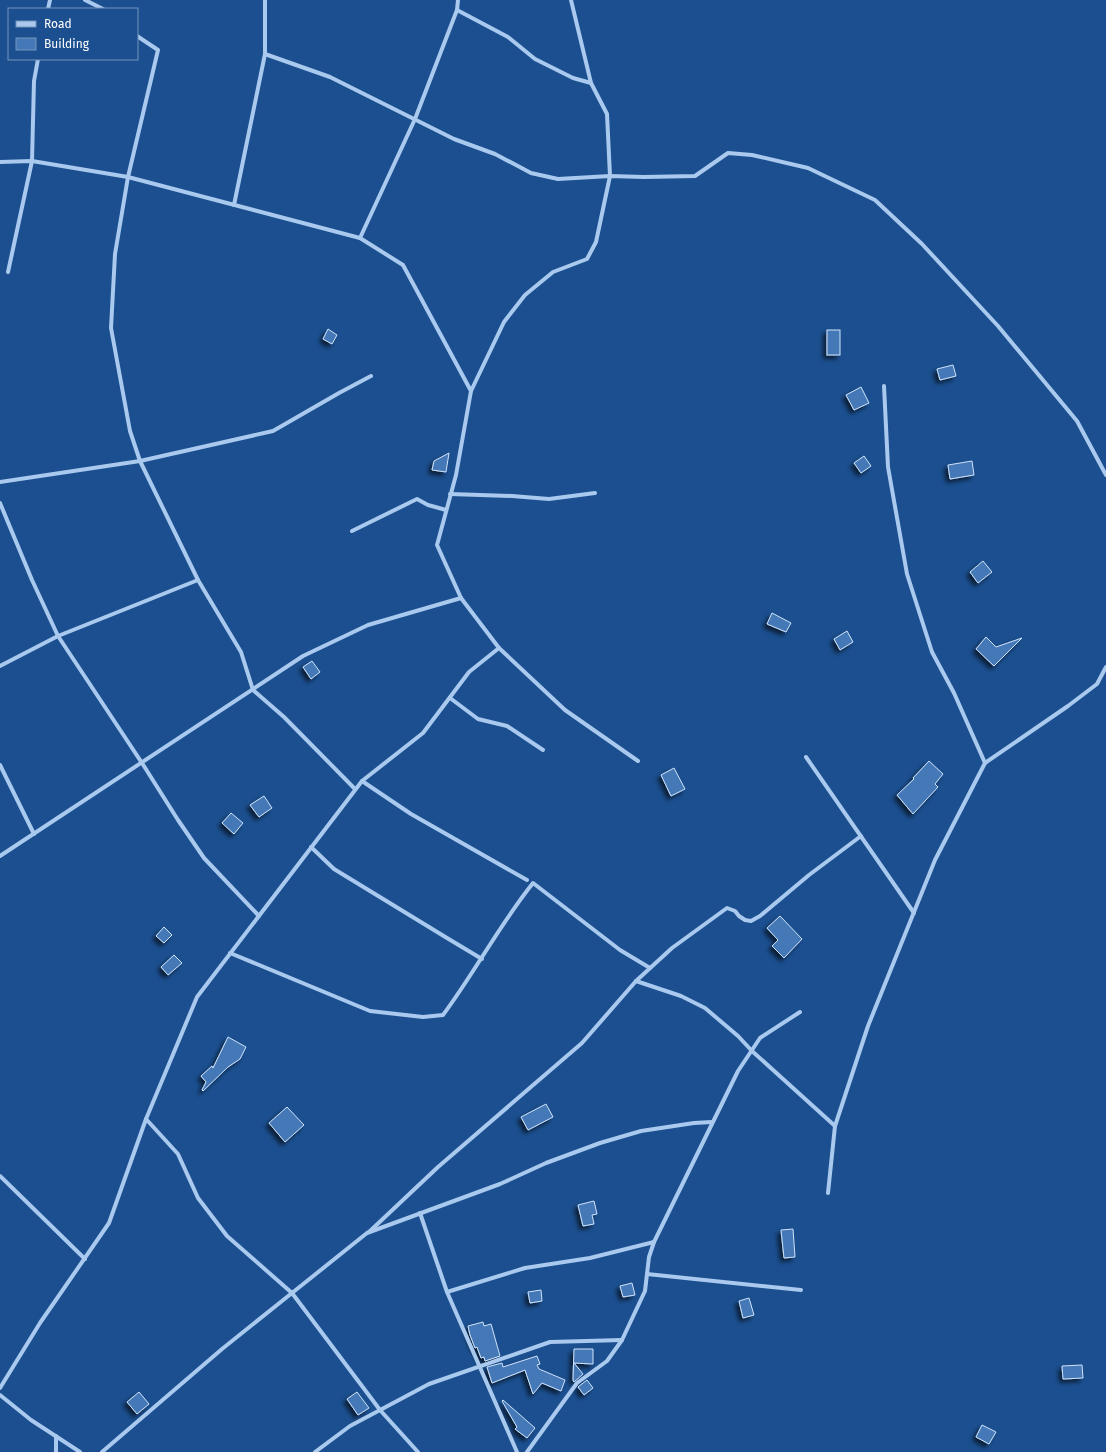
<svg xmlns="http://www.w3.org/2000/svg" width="1106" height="1452" font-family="'Fira Sans',sans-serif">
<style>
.building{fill:#4478b7;stroke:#cfe3fa;filter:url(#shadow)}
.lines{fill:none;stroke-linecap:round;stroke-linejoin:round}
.minor{stroke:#a9c9ee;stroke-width:4}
</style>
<defs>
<filter id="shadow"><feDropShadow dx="-3.5" dy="3.5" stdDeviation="2" flood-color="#0009"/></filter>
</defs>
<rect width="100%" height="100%" fill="#1b4f8f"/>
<!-- building -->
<g class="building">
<path d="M328,329L337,335L332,344L323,339Z"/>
<rect x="827" y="330" width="13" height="25"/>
<path d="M953,365L956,376L940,380L937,369Z"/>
<path d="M861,387L869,403L854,410L846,395Z"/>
<path d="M449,453L446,472L432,470L434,461Z"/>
<path d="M864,456L871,466L861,473L854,463Z"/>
<path d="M972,461L974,475L950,479L948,465Z"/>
<path d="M983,561L992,572L978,583L970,572Z"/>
<path d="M772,613L791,623L786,632L767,624Z"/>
<path d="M847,631L853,642L840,650L834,639Z"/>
<path d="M986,637L996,647L1022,638L994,666L976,649Z"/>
<path d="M312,661L320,672L311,679L303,667Z"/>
<path d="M929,761L943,774L935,784L938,787L913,814L897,795L914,779L913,778Z"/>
<path d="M674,768L685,789L671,796L661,775Z"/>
<path d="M264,796L272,808L259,817L250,805Z"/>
<path d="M231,813L243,823L234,834L222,823Z"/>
<path d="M780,916L802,939L784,958L772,946L778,940L767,928Z"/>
<path d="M164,927L172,935L164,943L156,936Z"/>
<path d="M174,955L182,963L168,975L161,967Z"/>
<path d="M228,1037L246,1047L240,1059L228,1067L203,1091L202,1090L206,1082L201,1076L212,1066L213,1068Z"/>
<path d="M546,1104L553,1117L528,1130L521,1117Z"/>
<path d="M287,1107L304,1125L285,1142L269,1123Z"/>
<path d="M594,1201L597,1214L592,1215L594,1224L583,1226L578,1205Z"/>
<path d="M793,1229L795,1257L784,1258L781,1230Z"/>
<path d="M632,1283L635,1295L623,1297L620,1286Z"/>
<path d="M541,1290L542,1301L530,1303L528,1292Z"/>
<path d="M749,1298L754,1315L743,1318L739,1301Z"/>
<path d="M483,1322L484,1326L491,1324L500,1356L485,1361L484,1357L481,1358L477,1347L475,1348L470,1335L468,1326Z"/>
<path d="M574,1349H593V1364L574,1363L583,1374L574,1382L573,1380Z"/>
<path d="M537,1356L540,1364L537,1365L539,1369L565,1380L561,1391L542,1383L533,1394L525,1370L492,1383L487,1367L502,1363L503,1367Z"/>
<path d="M1082,1365L1083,1378L1063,1379L1062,1366Z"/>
<path d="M587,1380L593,1388L584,1395L578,1387Z"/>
<path d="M139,1392L149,1404L137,1414L127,1402Z"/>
<path d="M357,1392L369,1408L358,1415L347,1399Z"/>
<path d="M503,1400L535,1428L527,1438L515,1429L517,1427L502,1401Z"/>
<path d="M982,1425L996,1432L989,1444L976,1437Z"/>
</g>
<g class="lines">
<!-- minor -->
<g class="minor">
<path d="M85,0L103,9"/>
<path d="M48,9L50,0"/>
<path d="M457,10L508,37L535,59L573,78L591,83"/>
<path d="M137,36L158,50L128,177L115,254L111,328L130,431L140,461L198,580L241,652L253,690L284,717L355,789"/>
<path d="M265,54L330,77L454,139L495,154L531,173L558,179L610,176L644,177L695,176L728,153L752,155L808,168L875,200L922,244L998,326L1077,421L1106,475"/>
<path d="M0,162L32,161L128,177L360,238L403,265L471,391L456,475L437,545L461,598L499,648L469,672L423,733L362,781L197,997L146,1119L109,1223L40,1323L0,1388"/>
<path d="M234,205L265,54V0"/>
<path d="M360,238L415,119L457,10L458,0"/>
<path d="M8,272L32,161L34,81L38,59"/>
<path d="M884,386L888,467L907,574L932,652L954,693L985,763"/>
<path d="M471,391L504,322L525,295L553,272L587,259L596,242L610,176L607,114L591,83L571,0"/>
<path d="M0,482L140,461L273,431L339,393L371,376"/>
<path d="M450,494L512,496L549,499L595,493"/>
<path d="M0,503L32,580L58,636L142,763L178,820L204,858L259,916"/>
<path d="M352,531L417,499L428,505L446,510"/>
<path d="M499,648L565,710L638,761"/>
<path d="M0,666L58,636L198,580"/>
<path d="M450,698L478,719L507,726L543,750"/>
<path d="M806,757L914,913"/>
<path d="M0,765L34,834"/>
<path d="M362,781L411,814L527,880"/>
<path d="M311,847L334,869L447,938L482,959"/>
<path d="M0,856L303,656L368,625L461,598"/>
<path d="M230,953L370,1011L423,1017L443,1015C475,972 500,924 533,883L620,950L650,968"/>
<path d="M636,981L681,996L705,1008L738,1036L752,1051L835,1126"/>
<path d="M146,1119L178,1154L198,1198L227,1236L292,1293L367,1233L500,1184L546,1163L600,1143L641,1131L694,1123L712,1122"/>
<path d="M0,1176L85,1259"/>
<path d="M828,1193L835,1126L868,1026L935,860L985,763L1068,706L1097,684L1106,667"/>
<path d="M420,1213L447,1292L517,1452"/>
<path d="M369,1232L438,1167L582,1043L636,981L672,948L727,908L735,911L739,916L745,920L751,921L760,916L809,875L861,836"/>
<path d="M647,1274L801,1290"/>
<path d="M447,1292L525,1268L590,1258L654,1242"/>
<path d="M0,1395L31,1420L80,1452"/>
<path d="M56,1436V1452"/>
<path d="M102,1452L222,1349L292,1293L380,1410L418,1452"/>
<path d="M315,1452L350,1426L429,1384L550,1342L622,1340"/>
<path d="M527,1452L577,1383L607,1361L622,1340L645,1291L649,1257L654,1242L738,1071L760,1038L800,1012"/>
</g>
</g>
<!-- legend -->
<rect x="8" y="8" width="130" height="52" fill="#1b4f8f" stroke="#7695bc"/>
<rect x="16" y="21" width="20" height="6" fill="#a9c9ee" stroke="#7695bc"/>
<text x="44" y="28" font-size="12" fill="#ffffff">Road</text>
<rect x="16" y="38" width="20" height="12" fill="#4478b7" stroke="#7695bc"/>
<text x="44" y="48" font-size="12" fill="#ffffff">Building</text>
</svg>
